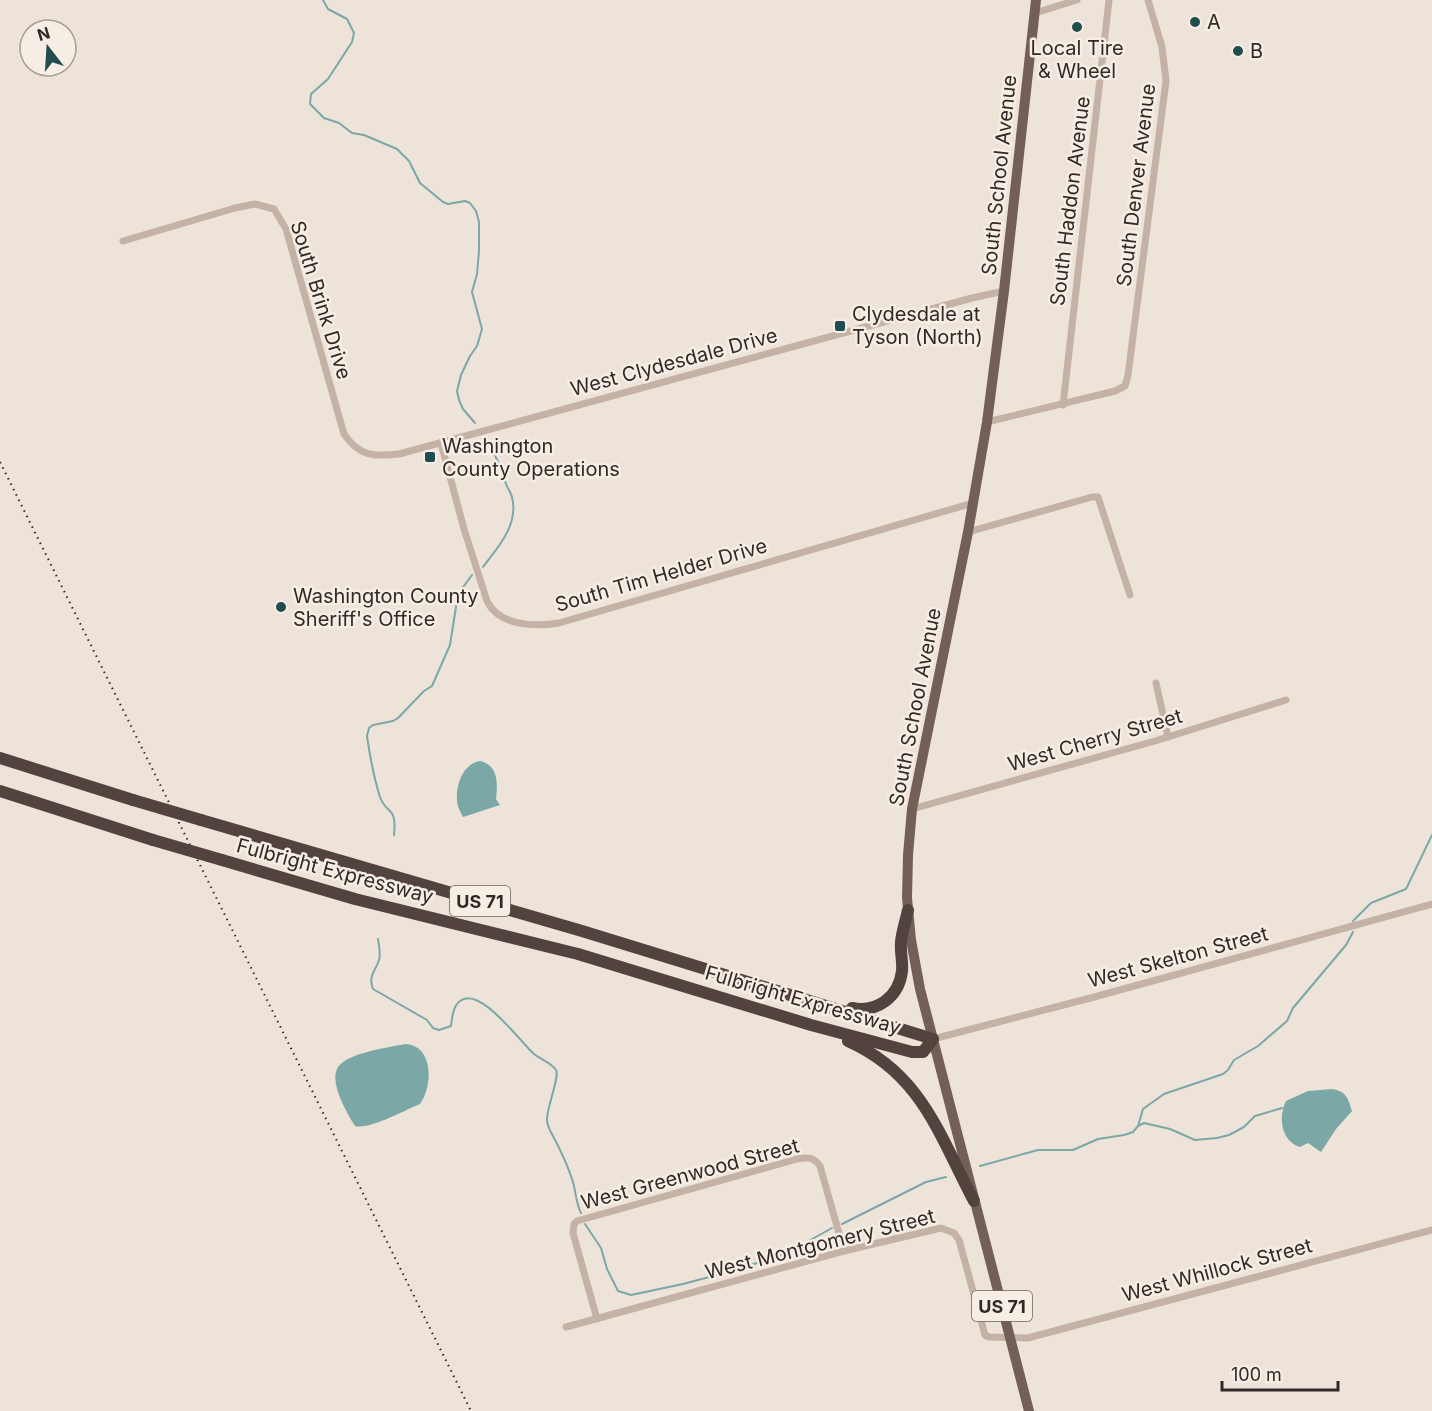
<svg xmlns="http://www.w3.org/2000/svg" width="1432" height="1411" font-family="Inter,sans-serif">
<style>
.water{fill:#7ba8a7}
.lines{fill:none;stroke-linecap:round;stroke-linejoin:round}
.stream{stroke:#7ba8a7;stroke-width:2}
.street{stroke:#c4b2a6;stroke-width:7}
.primary{stroke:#726058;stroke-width:10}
.highway{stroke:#52433e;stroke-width:12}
.rail{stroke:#312926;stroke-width:2;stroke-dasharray:1.5 4.5;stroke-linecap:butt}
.highway-bridge{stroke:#52433e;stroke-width:12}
.poi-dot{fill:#204e4e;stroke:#f6ede4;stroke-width:2}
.labels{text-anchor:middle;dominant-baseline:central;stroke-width:5;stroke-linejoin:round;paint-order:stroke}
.shield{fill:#f6ede4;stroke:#6c645f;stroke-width:1.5}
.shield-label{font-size:18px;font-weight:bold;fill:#312926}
.poi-label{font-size:20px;fill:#312926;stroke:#f6ede4;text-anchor:start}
.street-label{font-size:20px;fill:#312926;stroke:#f6ede4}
</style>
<rect width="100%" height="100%" fill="#eee3d9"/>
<!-- water -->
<g class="water">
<path d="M480,761C498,765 498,783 496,799L500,805L463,817C461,813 457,806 457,800C456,784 463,764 480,761Z"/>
<path d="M406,1044C434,1046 433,1087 420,1104C405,1110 369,1130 355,1126C347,1113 330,1084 337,1069C344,1053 390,1047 406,1044Z"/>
<path d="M1332,1089C1346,1091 1348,1098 1352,1111L1336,1129L1321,1152L1308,1143L1300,1147C1281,1141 1278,1117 1286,1101L1308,1091Z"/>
</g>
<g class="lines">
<!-- stream -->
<g class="stream">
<path d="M323,0L328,9L347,19L354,33L352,42L328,79L311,94L310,104L324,118L339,123L352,133L364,135L397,149L409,161L420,183L443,202L448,204L465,201L470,203L476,211L479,222V251L477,274L472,292L482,329L477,346L470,356L461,375L457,391L459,400L463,409L475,423"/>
<path d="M483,567C498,547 519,525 512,497C511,493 508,489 506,484C500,464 497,457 484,439"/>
<path d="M394,835C397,805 387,816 380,797C374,778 370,757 367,736L369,728L373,725L393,721L398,718L424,691L432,686L450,645L458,594L472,575"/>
<path d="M1353,921L1371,903L1406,889L1432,835"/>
<path d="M378,939C379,946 381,954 379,960C375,972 368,976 373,989L427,1020L433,1028L439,1030L451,1026C452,1018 453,1006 460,1001C480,985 521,1043 534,1054C540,1059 552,1063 556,1070C560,1076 547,1107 547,1119C547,1125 550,1131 553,1136C561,1151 568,1166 573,1182C576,1193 576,1203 581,1213"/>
<path d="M1138,1126L1144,1123L1170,1129L1195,1140L1217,1138L1229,1135L1244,1127L1255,1116L1282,1108"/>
<path d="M980,1166L1038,1150H1073L1098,1139L1124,1135L1133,1132L1138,1126L1143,1109L1164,1094L1223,1074L1228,1070L1234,1060L1258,1046L1287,1021L1293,1008L1346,945L1353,932"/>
<path d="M585,1224L601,1248L607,1269L618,1291L631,1295L683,1284L739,1269L787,1253L832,1228"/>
<path d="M842,1224L926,1182L946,1177"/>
</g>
<!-- street -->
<g class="street">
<path d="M1035,13L1077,0"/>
<path d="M123,241L235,208L255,204L274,209L286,229L344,434C359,456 373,457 399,454L972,298L1004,291"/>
<path d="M1063,405L1109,0"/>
<path d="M987,422L1115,391L1125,386L1128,375L1166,81L1162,47L1148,0"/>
<path d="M441,443L464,529L487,601C499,626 534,627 559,623L973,503"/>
<path d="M968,532L1092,497H1098L1130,595"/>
<path d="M1156,683L1168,737"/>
<path d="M912,809L1155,741L1286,700"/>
<path d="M933,1039L1098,996L1432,904"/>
<path d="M597,1319L573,1233L574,1224L577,1221L797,1159C807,1157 814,1157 820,1166L844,1251"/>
<path d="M566,1327L844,1251L941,1228L954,1233L959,1240L985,1335L989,1337L1028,1338L1432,1230"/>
</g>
<!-- primary -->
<path class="primary" d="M1029,1411L920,989L911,940L907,898L908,855L912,809L968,532L987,422L1004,291L1036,0"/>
<!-- highway -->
<g class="highway">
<path d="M0,758L133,800"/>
<path d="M0,791L153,840"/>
<path d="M201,820L582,931L933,1039L923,1052H912L811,1025L578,954L355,899L222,860"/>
<path d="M852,1008C877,1013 899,997 902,971C903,961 900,952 901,942C902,931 906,920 908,910"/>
<path d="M848,1041C922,1074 939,1135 974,1201"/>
</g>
<!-- rail -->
<path class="rail" d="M0,462L471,1411"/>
<!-- highway-bridge -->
<g class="highway-bridge">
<path d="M133,800L201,820"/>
<path d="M153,840L222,860"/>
</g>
</g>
<!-- markers -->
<g class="poi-dot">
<circle cx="1195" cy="22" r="6"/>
<circle cx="1077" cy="27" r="6"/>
<circle cx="1238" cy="51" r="6"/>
<rect x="834" y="320" width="12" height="12" rx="3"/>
<rect x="424" y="451" width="12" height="12" rx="3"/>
<circle cx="281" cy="607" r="6"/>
</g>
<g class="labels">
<!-- shield labels -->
<g class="shield">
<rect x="450" y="886" width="60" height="30" rx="4.5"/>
<rect x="972" y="1291" width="60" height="30" rx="4.5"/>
</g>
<g class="shield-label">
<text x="480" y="901">US 71</text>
<text x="1002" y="1306">US 71</text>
</g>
<!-- poi labels -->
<g class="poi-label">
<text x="1207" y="22">A</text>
<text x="1077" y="48" text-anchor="middle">Local Tire<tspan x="1077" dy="23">&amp; Wheel</tspan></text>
<text x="1250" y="51">B</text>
<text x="852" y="314">Clydesdale at<tspan x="852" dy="23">Tyson (North)</tspan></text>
<text x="442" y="446">Washington<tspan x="442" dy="23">County Operations</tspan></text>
<text x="293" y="596">Washington County<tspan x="293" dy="23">Sheriff's Office</tspan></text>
</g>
<!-- street labels -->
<g class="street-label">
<text transform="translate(999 175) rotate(-84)">South School Avenue</text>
<text transform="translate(1136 185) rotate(-83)">South Denver Avenue</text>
<text transform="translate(1070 201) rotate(-83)">South Haddon Avenue</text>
<text transform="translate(321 300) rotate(73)">South Brink Drive</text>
<text transform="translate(674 362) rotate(-15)">West Clydesdale Drive</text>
<text transform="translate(661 575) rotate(-16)">South Tim Helder Drive</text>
<text transform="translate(915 707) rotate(-79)">South School Avenue</text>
<text transform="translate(1095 740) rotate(-16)">West Cherry Street</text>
<text transform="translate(335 871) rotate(15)">Fulbright Expressway</text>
<text transform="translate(1178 957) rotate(-15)">West Skelton Street</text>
<text transform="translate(803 1000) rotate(16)">Fulbright Expressway</text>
<text transform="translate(690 1174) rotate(-15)">West Greenwood Street</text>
<text transform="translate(820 1244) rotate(-14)">West Montgomery Street</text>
<text transform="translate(1217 1270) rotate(-15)">West Whillock Street</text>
</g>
</g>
<!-- north arrow -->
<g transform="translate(48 48) rotate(343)"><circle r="28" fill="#f6ede4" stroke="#a79f98" stroke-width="1.5"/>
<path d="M0-4.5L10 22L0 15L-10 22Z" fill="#204e4e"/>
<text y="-9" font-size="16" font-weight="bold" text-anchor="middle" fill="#312926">N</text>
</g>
<!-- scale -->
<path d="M1222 1381v9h116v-9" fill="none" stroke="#312926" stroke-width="3"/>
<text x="1231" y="1381" font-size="18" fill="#312926" stroke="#f6ede4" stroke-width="4.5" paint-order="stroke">100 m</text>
</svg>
